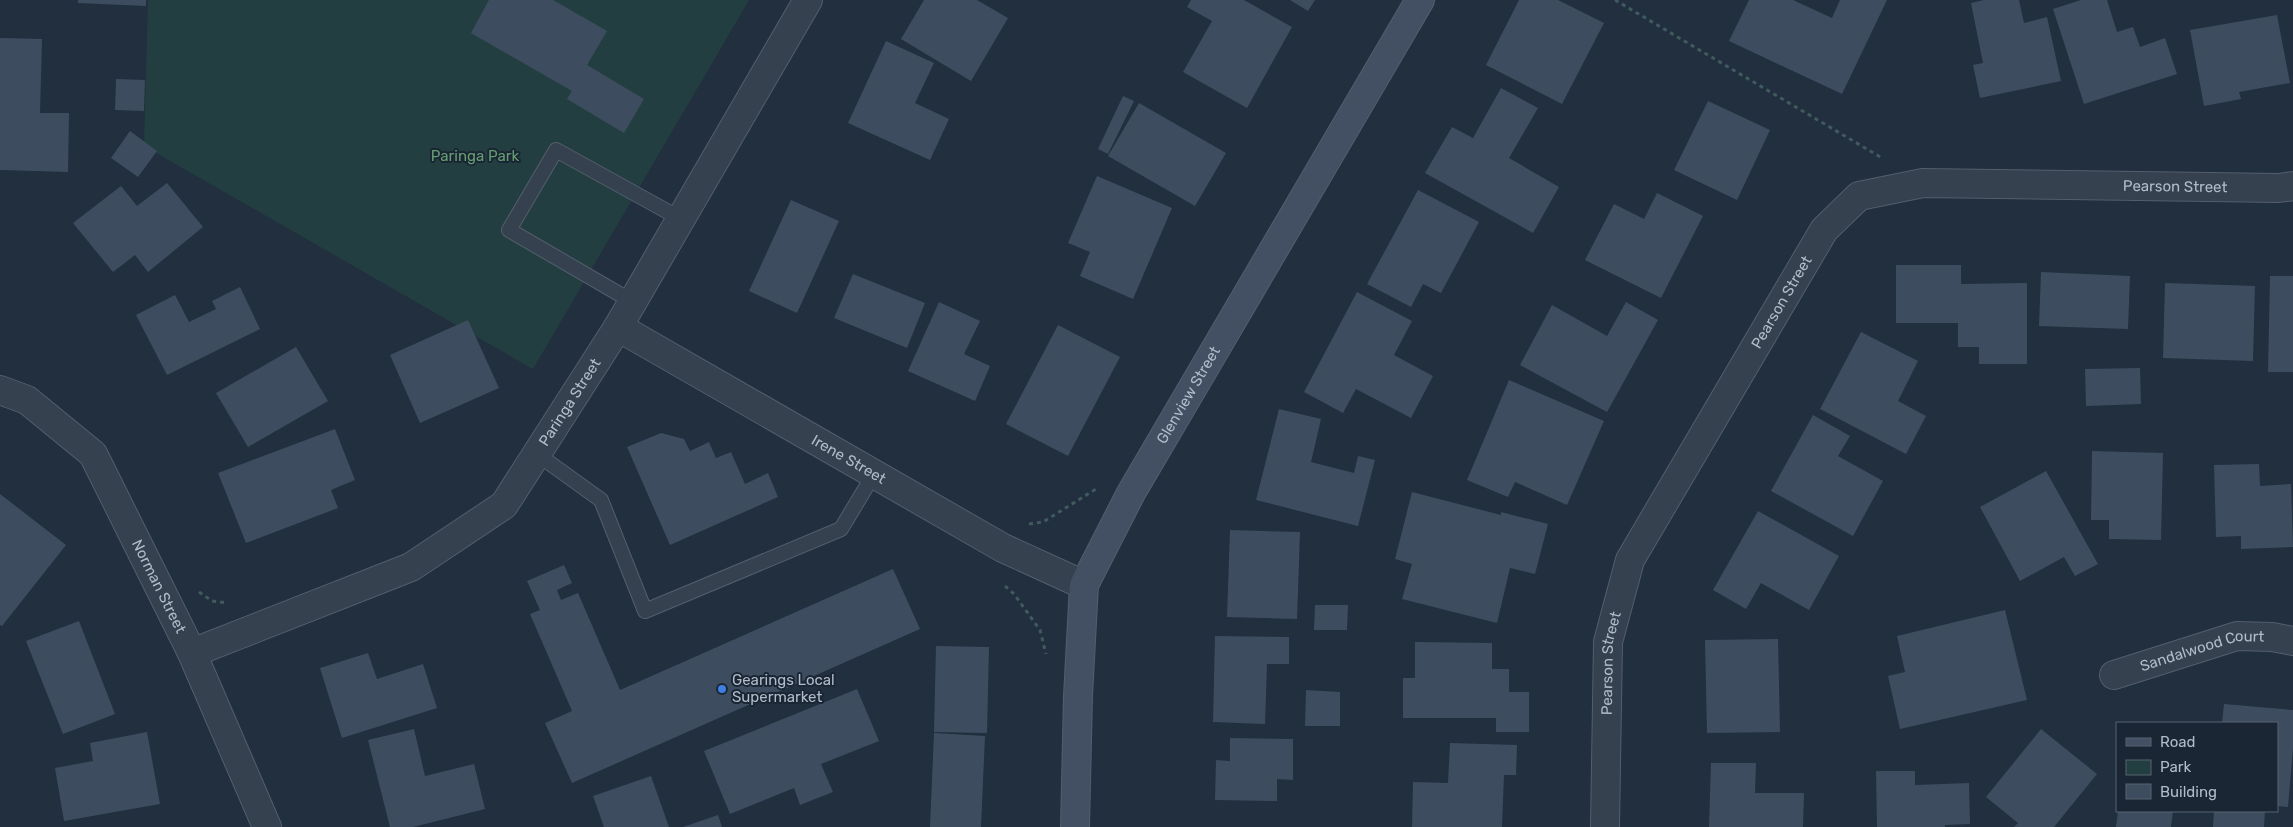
<svg xmlns="http://www.w3.org/2000/svg" width="2293" height="827" font-family="Rubik,sans-serif">
<style>
.green{fill:#233e40}
.building{fill:#3d4d5f}
.lines{fill:none;stroke-linecap:round;stroke-linejoin:round}
.lane-casing{stroke:#545e6d;stroke-width:16}
.street-casing{stroke:#545e6d;stroke-width:30}
.secondary-casing{stroke:#545e6d;stroke-width:30}
.path{stroke:#415b5d;stroke-width:3;stroke-dasharray:4 4;stroke-linecap:butt}
.lane{stroke:#35414f;stroke-width:14}
.street{stroke:#35414f;stroke-width:28}
.secondary{stroke:#434f63;stroke-width:28}
.shop-dot{fill:#3f7fe0;stroke:#1b2634;stroke-width:2}
.labels{text-anchor:middle;dominant-baseline:central;stroke-width:4;stroke-linejoin:round;paint-order:stroke}
.park-label{font-size:15px;fill:#669e72;stroke:#1b2634}
.street-label{font-size:15px;fill:#b1bbca;stroke:#1b2634}
.poi-label{font-size:15px;fill:#b1bbca;stroke:#1b2634;text-anchor:start}
</style>
<rect width="100%" height="100%" fill="#212f3f"/>
<!-- green -->
<path class="green" d="M148,0H749L533,369L144,146Z"/>
<!-- building -->
<g class="building">
<path d="M78,0H146V6L78,3Z"/>
<path d="M489,0H553L607,31L587,65L644,99L624,133L567,99L572,91L471,33Z"/>
<path d="M924,0H977L1008,18L971,81L901,39Z"/>
<path d="M1191,0H1244L1292,27L1247,108L1183,72L1212,21L1187,7Z"/>
<path d="M1290,0H1315L1308,11Z"/>
<path d="M1519,0H1558L1604,23L1562,104L1486,65Z"/>
<path d="M1749,0H1793L1832,18L1840,0H1887L1842,94L1729,41Z"/>
<path d="M1984,0H2019L2024,23L2047,17L2061,81L1980,98L1973,65L1983,63L1971,3Z"/>
<path d="M2081,0H2107L2117,32L2133,27L2140,47L2165,38L2177,74L2084,104L2053,9Z"/>
<path d="M2277,15L2290,83L2239,92L2241,99L2204,106L2190,30Z"/>
<path d="M0,38L42,39L40,113H69L68,172L0,170Z"/>
<path d="M886,41L934,63L915,103L949,119L930,160L848,123Z"/>
<path d="M116,79L145,80L144,111L115,110Z"/>
<path d="M1501,88L1538,108L1509,158L1559,187L1533,233L1425,173L1452,127L1473,138Z"/>
<path d="M1123,96L1134,101L1108,154L1098,149Z"/>
<path d="M1708,101L1770,130L1737,200L1674,170Z"/>
<path d="M1139,103L1226,153L1195,206L1108,156Z"/>
<path d="M130,131L157,151L138,177L111,158Z"/>
<path d="M1097,176L1172,208L1133,299L1080,276L1090,252L1068,243Z"/>
<path d="M167,183L203,227L148,272L135,255L113,272L73,223L121,186L137,206Z"/>
<path d="M1418,190L1479,222L1441,293L1423,284L1411,307L1367,284Z"/>
<path d="M1657,193L1703,216L1661,298L1585,260L1614,204L1644,219Z"/>
<path d="M791,200L839,221L797,313L749,291Z"/>
<path d="M1896,265H1961V284L2027,283V364H1979V347H1958V323H1896Z"/>
<path d="M2041,272L2130,276L2128,329L2039,326Z"/>
<path d="M853,274L925,303L907,348L834,318Z"/>
<path d="M2270,276H2293V372H2268Z"/>
<path d="M2165,283L2255,286L2253,361L2163,358Z"/>
<path d="M240,287L260,329L167,375L136,315L175,295L189,322L216,309L212,301Z"/>
<path d="M1357,292L1412,321L1394,355L1433,376L1411,418L1356,389L1343,413L1304,392Z"/>
<path d="M939,302L980,321L964,354L990,366L975,401L908,371Z"/>
<path d="M1626,302L1658,320L1607,412L1520,365L1552,305L1607,336Z"/>
<path d="M468,320L499,388L420,423L390,355Z"/>
<path d="M1058,325L1120,357L1068,456L1006,424Z"/>
<path d="M1861,332L1918,361L1898,401L1926,416L1906,454L1820,409Z"/>
<path d="M296,347L328,401L248,447L216,393Z"/>
<path d="M2140,368L2141,404L2086,406L2085,369Z"/>
<path d="M1509,380L1604,421L1567,505L1515,482L1508,497L1467,480Z"/>
<path d="M1279,409L1321,419L1311,462L1354,473L1358,456L1375,460L1358,526L1256,500Z"/>
<path d="M1813,415L1850,436L1838,456L1883,481L1853,536L1771,491Z"/>
<path d="M335,429L355,480L331,490L338,508L246,543L218,473Z"/>
<path d="M661,433L684,439L690,451L709,442L716,458L731,452L745,484L768,473L778,497L670,545L627,447Z"/>
<path d="M2092,451L2163,453L2161,540L2109,539V520H2091Z"/>
<path d="M2259,464L2260,486L2291,484L2293,547L2241,549V536L2216,537L2214,465Z"/>
<path d="M2046,471L2098,564L2075,576L2064,557L2020,581L1980,507Z"/>
<path d="M1412,492L1501,515V512L1548,524L1535,574L1510,568L1497,623L1402,599L1412,564L1395,559Z"/>
<path d="M0,494L66,545L2,626L0,625Z"/>
<path d="M1758,511L1839,556L1809,610L1761,583L1746,609L1713,590Z"/>
<path d="M1230,530L1300,532L1297,619L1227,617Z"/>
<path d="M564,565L572,583L557,590L561,600L578,593L620,690L893,569L920,629L572,783L545,723L572,711L530,614L540,610L527,581Z"/>
<path d="M1315,605H1348L1347,630H1314Z"/>
<path d="M2005,610L2027,700L1900,729L1888,676L1905,672L1897,636Z"/>
<path d="M79,621L115,714L63,734L26,641Z"/>
<path d="M1215,636L1289,637V664H1267L1265,724L1213,722Z"/>
<path d="M1778,639L1780,732L1707,733L1705,640Z"/>
<path d="M1415,642L1492,643V669H1509V692H1529V732H1496V718H1403V678H1415Z"/>
<path d="M936,646L989,647L987,733L934,732Z"/>
<path d="M368,653L377,679L423,664L437,708L342,738L320,668Z"/>
<path d="M857,689L879,741L821,764L833,792L800,805L794,788L730,814L704,751Z"/>
<path d="M1306,690L1340,692V726H1305Z"/>
<path d="M2224,704L2293,710V748L2288,807L2277,806V723H2222Z"/>
<path d="M414,729L425,776L474,764L485,809L413,827H390L368,740Z"/>
<path d="M2041,729L2097,774L2054,827H2014L2018,823L1986,797Z"/>
<path d="M147,732L160,804L64,821L55,768L93,761L90,743Z"/>
<path d="M934,733L985,736L981,827H930Z"/>
<path d="M1230,738L1293,739V780L1277,779V801L1215,800L1216,760L1230,761Z"/>
<path d="M1450,743L1517,745L1516,775H1504L1502,827H1412L1413,782L1448,783Z"/>
<path d="M1711,763H1756L1755,793H1804L1803,827H1709Z"/>
<path d="M1876,771H1915V785L1969,783L1970,824L1945,825V827H1877Z"/>
<path d="M651,776L669,827H604L593,796Z"/>
<path d="M2118,811H2173L2171,827H2116Z"/>
<path d="M2214,811H2265L2264,827H2213Z"/>
<path d="M718,815L722,827H683Z"/>
</g>
<g class="lines">
<defs>
<g id="lane">
<path d="M633,302L509,230L556,150L681,219"/>
<path d="M537,454L601,500L645,611L841,529L874,474"/>
</g>
<g id="street">
<path id="s1" d="M618,327L1003,548L1084,585"/>
<path id="s2" d="M0,390L27,400L93,454L192,653L267,827"/>
<path id="s3" d="M192,653L411,567L504,505L618,327L808,0"/>
<path id="s4" d="M2114,675L2237,636L2272,637L2293,641"/>
<path id="s5" d="M1605,827L1608,642L1630,560L1824,230L1859,196L1923,183L2279,188L2293,186"/>
</g>
<g id="secondary">
<path id="s6" d="M1075,827L1078,696L1084,585L1131,493L1420,0"/>
</g>
</defs>
<!-- lane casing -->
<use href="#lane" class="lane-casing"/>
<!-- street casing -->
<use href="#street" class="street-casing"/>
<!-- secondary casing -->
<use href="#secondary" class="secondary-casing"/>
<!-- path -->
<g class="path">
<path d="M1615,0L1882,158"/>
<path d="M1029,524L1043,522L1096,489"/>
<path d="M1005,586L1014,594L1040,630L1046,654"/>
<path d="M199,592L212,601L227,603"/>
</g>
<!-- lane -->
<use href="#lane" class="lane"/>
<!-- street -->
<use href="#street" class="street"/>
<!-- secondary -->
<use href="#secondary" class="secondary"/>
</g>
<!-- markers -->
<circle class="shop-dot" cx="722" cy="689" r="5"/>
<g class="labels">
<!-- park labels -->
<g class="park-label">
<text x="475" y="156">Paringa Park</text>
</g>
<!-- street labels -->
<g class="street-label">
<text stroke="none"><textPath href="#s5" startOffset="1019">Pearson Street</textPath></text>
<text stroke="none"><textPath href="#s5" startOffset="569">Pearson Street</textPath></text>
<text stroke="none"><textPath href="#s6" startOffset="459">Glenview Street</textPath></text>
<text stroke="none"><textPath href="#s3" startOffset="469">Paringa Street</textPath></text>
<text stroke="none"><textPath href="#s1" startOffset="266">Irene Street</textPath></text>
<text stroke="none"><textPath href="#s2" startOffset="262">Norman Street</textPath></text>
<text stroke="none"><textPath href="#s4" startOffset="92">Sandalwood Court</textPath></text>
<text stroke="none"><textPath href="#s5" startOffset="164">Pearson Street</textPath></text>
</g>
<!-- poi labels -->
<g class="poi-label">
<text x="732" y="680">Gearings Local<tspan x="732" dy="17">Supermarket</tspan></text>
</g>
</g>
<!-- legend -->
<rect x="2116" y="722" width="162" height="90" fill="#1b2634" stroke="#576270"/>
<rect x="2126" y="738" width="25" height="8" fill="#434f63" stroke="#576270"/>
<text x="2160" y="747" font-size="15" fill="#b1bbca">Road</text>
<rect x="2126" y="760" width="25" height="15" fill="#233e40" stroke="#576270"/>
<text x="2160" y="772" font-size="15" fill="#b1bbca">Park</text>
<rect x="2126" y="784" width="25" height="15" fill="#3d4d5f" stroke="#576270"/>
<text x="2160" y="797" font-size="15" fill="#b1bbca">Building</text>
</svg>
